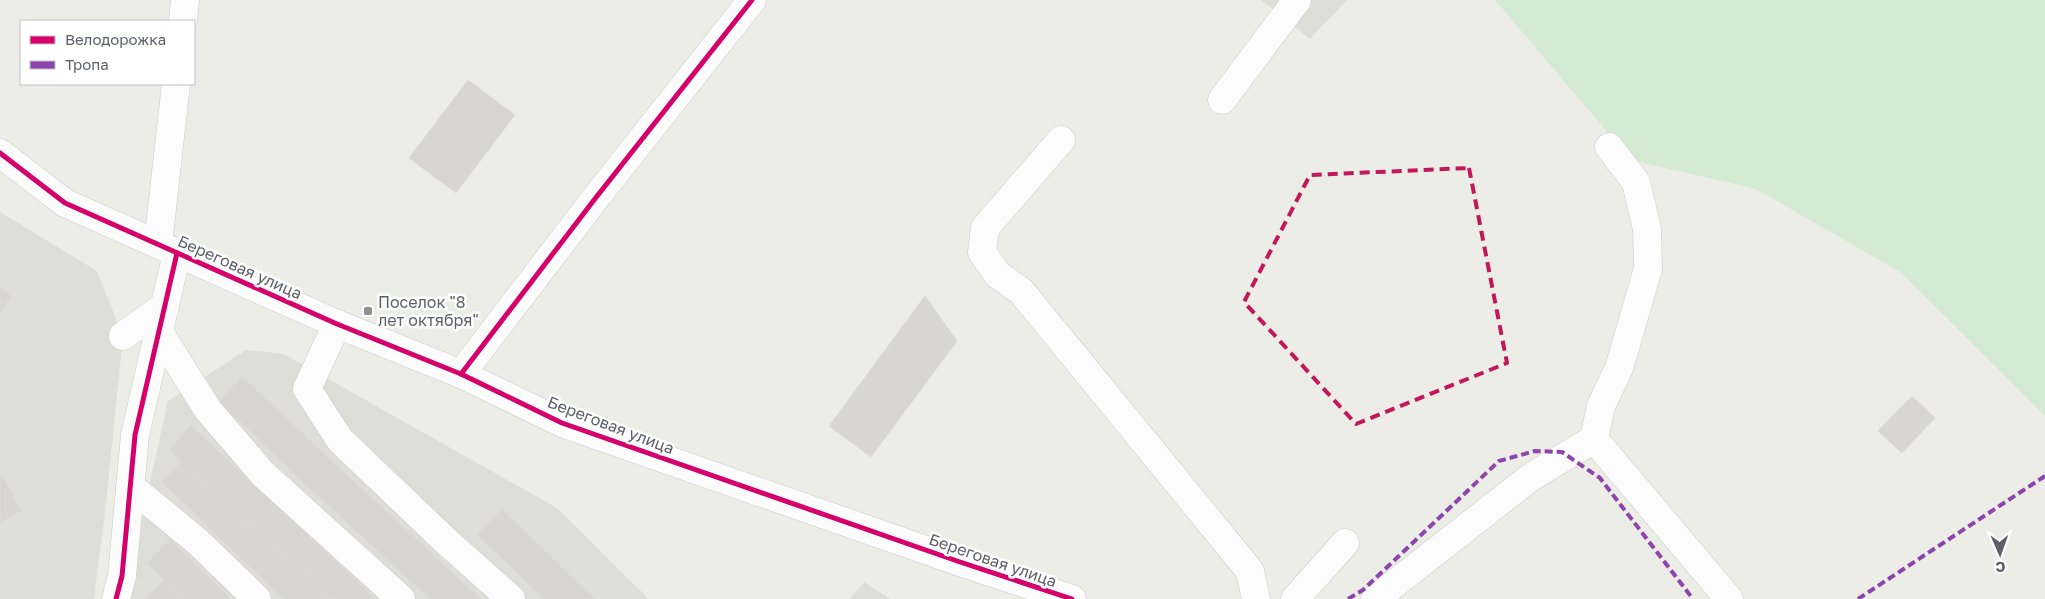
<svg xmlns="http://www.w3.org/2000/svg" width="2045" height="599" font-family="'Golos Text',sans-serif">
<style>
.industrial{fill:#deded9}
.green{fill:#d4ead3}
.building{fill:#d7d6d3;stroke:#dcdbd7}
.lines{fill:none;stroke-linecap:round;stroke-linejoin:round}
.minor-casing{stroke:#c9cac8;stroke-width:29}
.minor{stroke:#fcfcfc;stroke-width:28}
.quiet{stroke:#8e44ad;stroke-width:4;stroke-dasharray:8 4;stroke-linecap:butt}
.cycleway-casing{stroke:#fff;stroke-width:8}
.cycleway{stroke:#d6006c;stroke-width:5}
.marked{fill:none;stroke:#c2185b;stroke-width:4;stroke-dasharray:10 6;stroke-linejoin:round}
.poi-dot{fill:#8f9194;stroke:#fff;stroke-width:2}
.labels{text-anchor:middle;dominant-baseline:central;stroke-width:5;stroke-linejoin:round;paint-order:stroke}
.street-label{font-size:16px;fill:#5d6066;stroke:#fff}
.poi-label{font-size:16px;fill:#5d6066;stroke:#fff;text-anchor:start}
</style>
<rect width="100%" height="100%" fill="#edede8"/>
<!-- industrial -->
<g class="industrial">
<path d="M1261,0H1347L1310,39Z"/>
<path d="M0,212L97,271L123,336L106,504L94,599H0Z"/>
<path d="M246,350L284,354L557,508L649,599H130L140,528L168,401Z"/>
<path d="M864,582L890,599H850Z"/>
</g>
<!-- green -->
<path class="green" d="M1495,0H2045V416L1900,272L1756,189L1631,160Z"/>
<!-- building -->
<g class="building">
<path d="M468,80L515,115L456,193L409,158Z"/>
<path d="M0,287L12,296L0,312Z"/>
<path d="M925,296L957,341L871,457L829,426Z"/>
<path d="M242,376L332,461L481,599H430L307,486L219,401Z"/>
<path d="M1912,396L1935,418L1902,453L1878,431Z"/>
<path d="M191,425L248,479L376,599H330L169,450Z"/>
<path d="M182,461L324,593L330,599H283L162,482Z"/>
<path d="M0,472L22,511L0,523Z"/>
<path d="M502,509L595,599H544L477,535Z"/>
<path d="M170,539L232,599H184L164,580L147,563Z"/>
<path d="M164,580L184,599H146Z"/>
</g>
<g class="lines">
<defs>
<g id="minor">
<path d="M183,21L185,0"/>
<path d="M1222,100L1297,0"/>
<path d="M1061,140L985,228L982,252L998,275L1021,291L1250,571L1256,599"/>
<path d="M0,153L65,203L337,324L461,374L562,423L960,562L1072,599"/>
<path d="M158,244L176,84"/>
<path d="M337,324L307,389L340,440L447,542L511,599"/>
<path d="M159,332L208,410L263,474L401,599"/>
<path d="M123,336L165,306"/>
<path d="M461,374L594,200L752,0"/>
<path d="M1594,439L1729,599"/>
<path d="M130,486L198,542L257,599"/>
<path d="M116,599L122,576L135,435L177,253"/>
<path d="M1295,599L1345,543"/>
<path d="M1375,599L1531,477L1594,439L1601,406L1619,368L1648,269L1647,229L1636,182L1609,147"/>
</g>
</defs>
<!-- minor casing -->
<use href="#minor" class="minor-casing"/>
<!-- minor -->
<use href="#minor" class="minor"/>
<!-- quiet -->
<g class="quiet">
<path d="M1348,599L1363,590L1499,461L1535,451L1562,452L1600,478L1693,599"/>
<path d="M1858,599L2045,476"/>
</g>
<defs>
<g id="cycleway">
<path d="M0,153L65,203L337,324L461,374L562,423L960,562L1072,599"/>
<path d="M461,374L594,200L752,0"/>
<path d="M116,599L122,576L135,435L177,253"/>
</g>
</defs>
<!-- cycleway casing -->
<use href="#cycleway" class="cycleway-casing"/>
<!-- cycleway -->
<use href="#cycleway" class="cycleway"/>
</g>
<!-- marked area -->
<path class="marked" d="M1469,168L1507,363L1356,424L1244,302L1310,175Z"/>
<!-- markers -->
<rect class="poi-dot" x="363" y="306" width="10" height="10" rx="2.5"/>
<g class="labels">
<!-- street labels -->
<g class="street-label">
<text transform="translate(240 267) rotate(24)">Береговая улица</text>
<text transform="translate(611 425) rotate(21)">Береговая улица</text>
<text transform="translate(993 560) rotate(19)">Береговая улица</text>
</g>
<!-- poi labels -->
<g class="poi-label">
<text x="378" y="302">Поселок "8<tspan x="378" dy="18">лет октября"</tspan></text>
</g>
</g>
<!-- legend -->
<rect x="20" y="20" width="175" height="65" fill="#ffffff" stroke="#bebfc2"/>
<rect x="30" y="36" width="25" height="8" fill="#d6006c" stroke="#bebfc2"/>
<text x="65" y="45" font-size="15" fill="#5d6066">Велодорожка</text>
<rect x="30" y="61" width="25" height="8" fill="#8e44ad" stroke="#bebfc2"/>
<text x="65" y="70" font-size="15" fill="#5d6066">Тропа</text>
<!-- north arrow -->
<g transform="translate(2000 554) rotate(178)" stroke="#ffffff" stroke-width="4" paint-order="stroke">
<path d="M0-4L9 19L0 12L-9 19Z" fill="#5d6066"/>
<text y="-8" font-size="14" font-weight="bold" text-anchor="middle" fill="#5d6066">С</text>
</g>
</svg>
